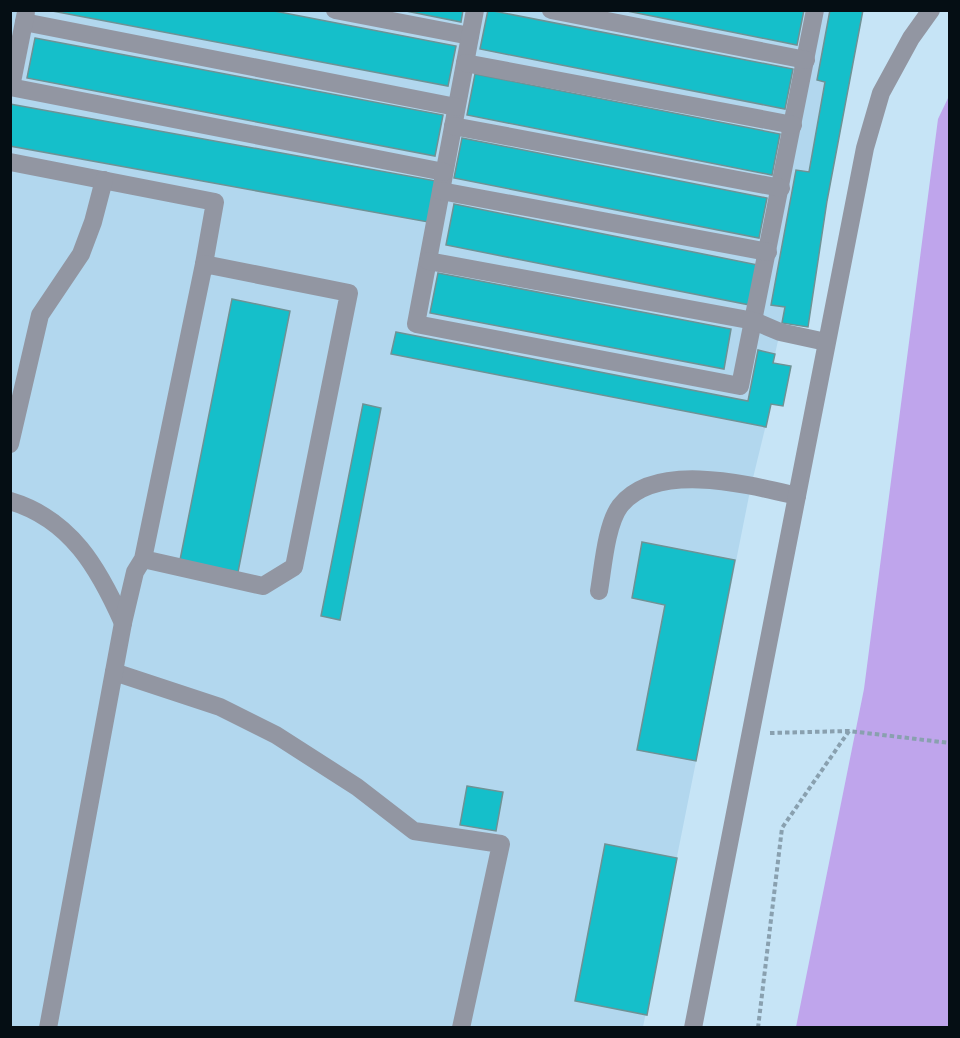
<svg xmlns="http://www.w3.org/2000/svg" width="960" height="1038" font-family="Helvetica,sans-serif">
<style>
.built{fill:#b2d7ee}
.green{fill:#bfa5ec}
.building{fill:#15bfca;stroke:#6e9295;stroke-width:1.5}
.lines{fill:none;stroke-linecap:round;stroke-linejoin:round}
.path{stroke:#89a0af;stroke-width:4;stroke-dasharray:4.5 3;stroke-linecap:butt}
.minor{stroke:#9296a2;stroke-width:18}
</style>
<rect width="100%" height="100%" fill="#c6e4f6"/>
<!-- built -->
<path class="built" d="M10,11H863L827,201L808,327L782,323L775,354L773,363L791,366L783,406L771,404L751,486L643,1027H11Z"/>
<!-- green -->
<path class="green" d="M949,96V1027H796L864,689L938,119Z"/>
<!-- building -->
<g class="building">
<path d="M47,10H269L456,46L448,86Z"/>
<path d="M401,10H463L461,22Z"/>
<path d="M488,10L793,69L785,109L480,49Z"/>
<path d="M622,10H804L797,45Z"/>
<path d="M830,10H863L827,201L808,327L782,323L785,307L771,305L796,170L809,172L825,82L817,80Z"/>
<path d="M35,38L443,115L435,156L27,78Z"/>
<path d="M475,74L780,134L772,175L467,115Z"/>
<path d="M10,104L436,181L428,222L10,146Z"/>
<path d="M462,138L767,198L759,238L454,178Z"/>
<path d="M454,204L758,265L750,305L446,245Z"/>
<path d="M438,273L731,329L724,369L430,313Z"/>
<path d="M232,299L290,311L238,572L180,560Z"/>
<path d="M396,332L748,401L758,350L775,354L773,363L791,366L783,406L771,404L766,427L391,354Z"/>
<path d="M363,404L381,408L340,620L321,616Z"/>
<path d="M642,542L735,560L696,761L637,750L665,605L632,598Z"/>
<path d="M467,786L503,792L496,831L460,825Z"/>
<path d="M605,844L677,858L647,1015L575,1001Z"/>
</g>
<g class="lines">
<!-- path -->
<g class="path">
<path d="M770,733L849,731L950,743"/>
<path d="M758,1028L782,828L849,731"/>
</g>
<!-- minor -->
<g class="minor">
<path d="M335,10L470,36"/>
<path d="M475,10L416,324L740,386L815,10"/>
<path d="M551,10L806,60"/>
<path d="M24,22L456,107"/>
<path d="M465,63L793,125"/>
<path d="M10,87L444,172"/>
<path d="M11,87L26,12"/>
<path d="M453,126L781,188"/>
<path d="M10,162L215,202L204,264"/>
<path d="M441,191L768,252"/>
<path d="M428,261L754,321L780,332L826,342"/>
<path d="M10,444L40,315L81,254L93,222L104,180"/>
<path d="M10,501C71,519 99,569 123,623"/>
<path d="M599,591C603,568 606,525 620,506C656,460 750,485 797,496"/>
<path d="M114,672L220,707L276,735L357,787L414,831L501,844L461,1028"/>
<path d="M48,1028L123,623L135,572L143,559L204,264L349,293L294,567L263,586L143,559"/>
<path d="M693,1028L865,148L881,93L911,38L931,10"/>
</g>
</g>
<!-- border -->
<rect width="960" height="1038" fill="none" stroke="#050e14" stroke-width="24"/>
</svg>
